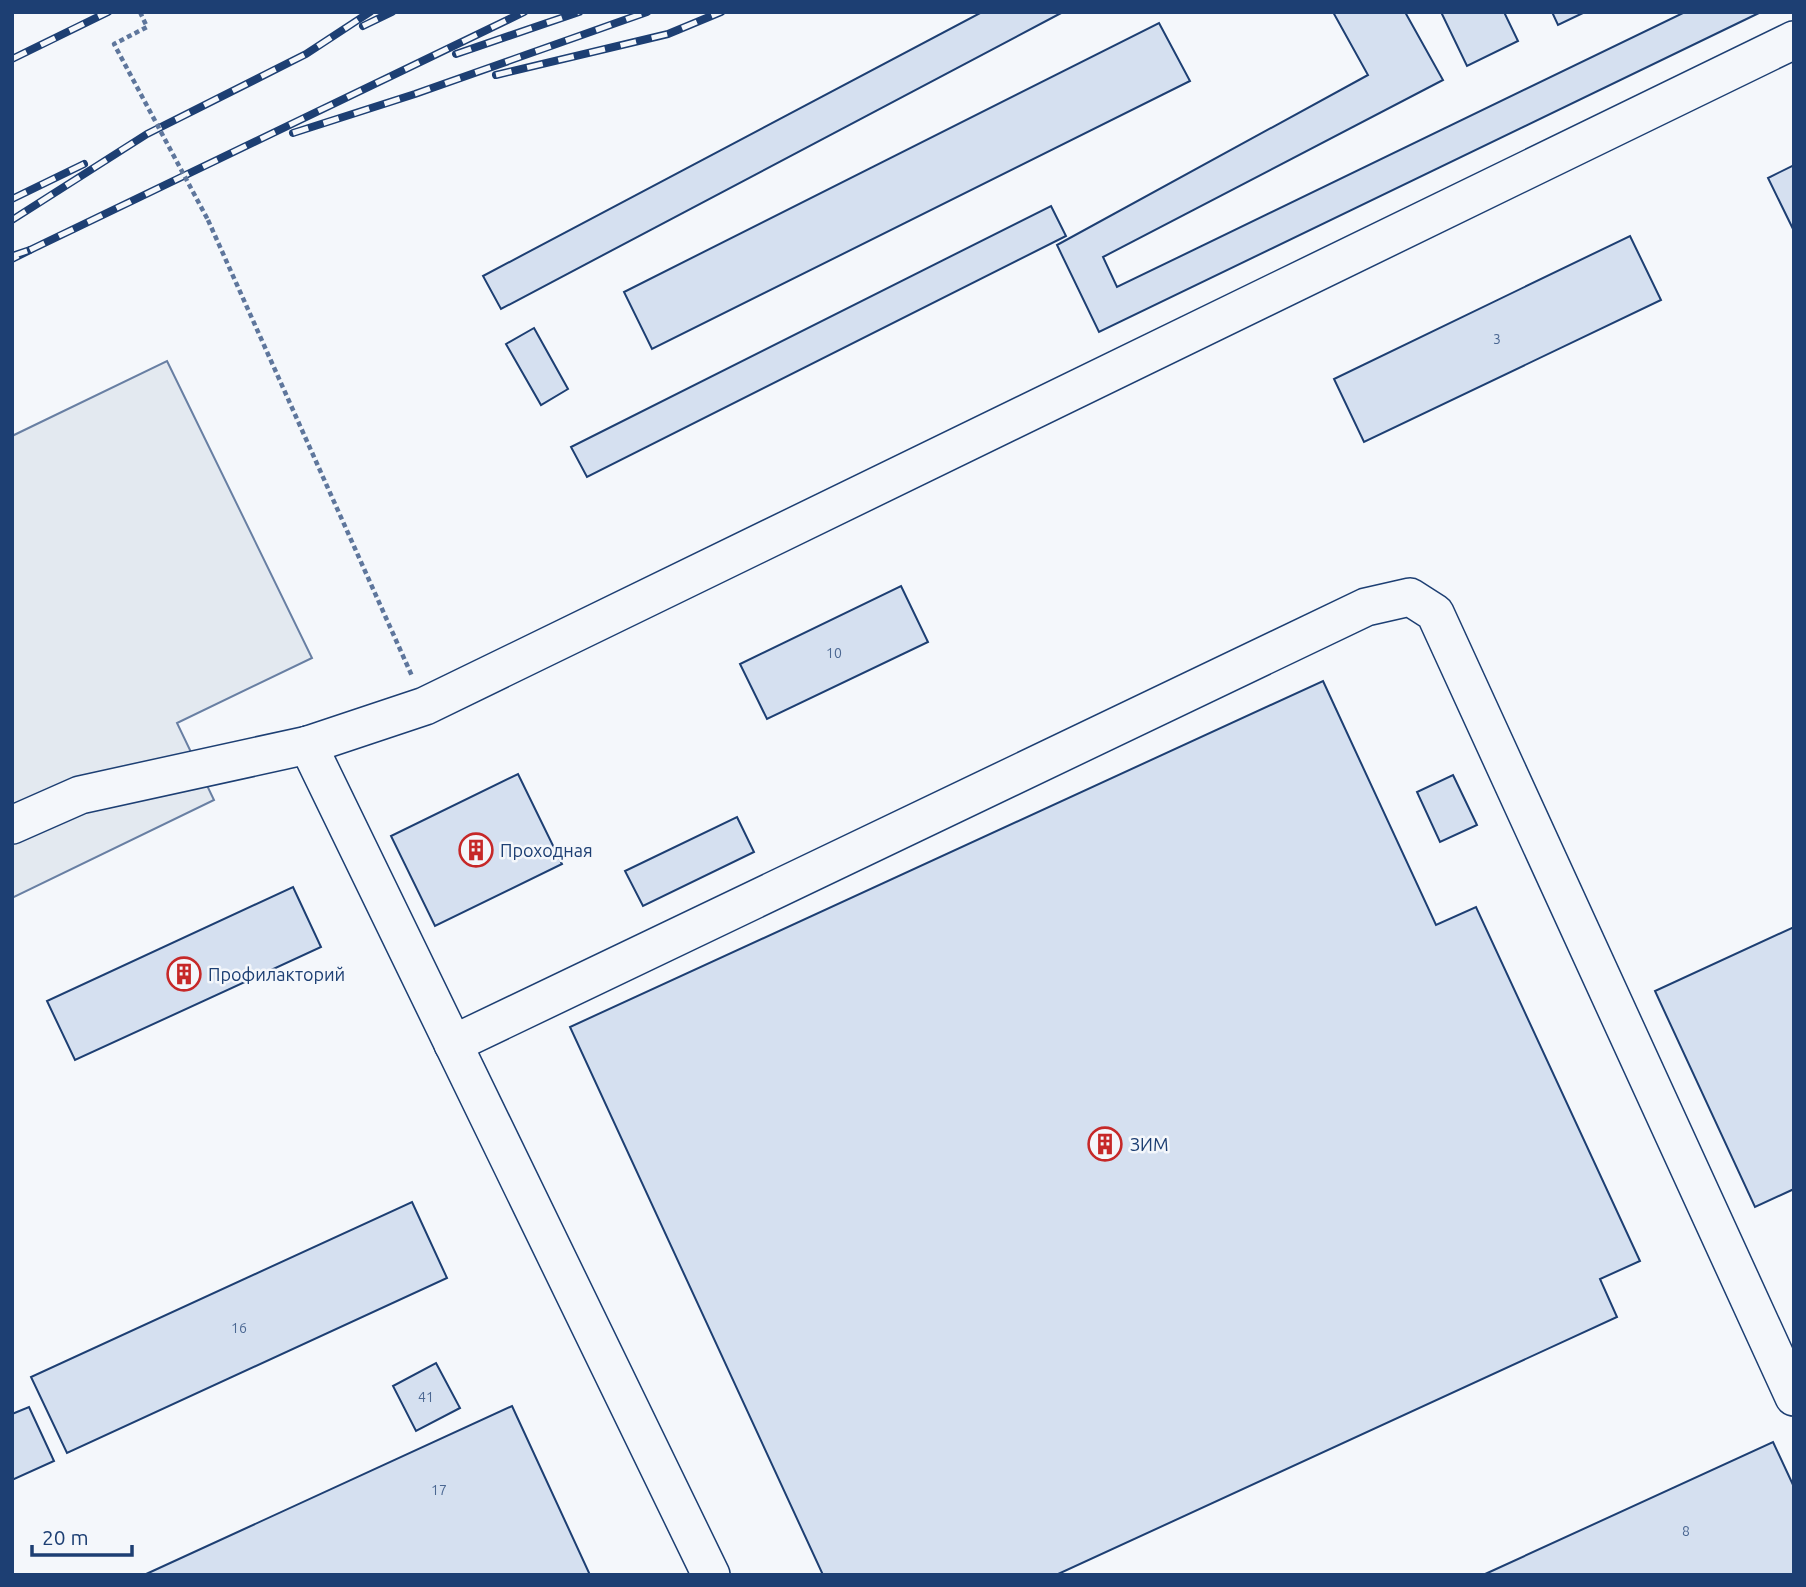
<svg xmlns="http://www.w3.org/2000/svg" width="1806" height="1587" font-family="Ubuntu,sans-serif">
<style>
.green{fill:#e3e9f0;stroke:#687fa3;stroke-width:2}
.building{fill:#d5e0f0;stroke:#1d3f73;stroke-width:2}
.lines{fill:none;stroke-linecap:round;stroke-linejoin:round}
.minor-casing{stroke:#1d3f73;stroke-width:40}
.path{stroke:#5e769c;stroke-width:4.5;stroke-dasharray:5 3.5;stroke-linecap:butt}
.minor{stroke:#f4f7fb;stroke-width:37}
.rail-casing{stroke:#1d3f73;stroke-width:8}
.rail{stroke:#f4f7fb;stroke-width:5;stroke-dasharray:16;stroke-linecap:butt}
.path-bridge{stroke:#5e769c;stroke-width:4.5;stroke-dasharray:5 3.5;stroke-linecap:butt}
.labels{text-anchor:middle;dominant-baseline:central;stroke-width:5;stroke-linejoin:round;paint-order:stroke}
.number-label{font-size:14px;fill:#4b6792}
.poi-label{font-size:18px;fill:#1d3f73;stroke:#f4f7fb;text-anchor:start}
</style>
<rect width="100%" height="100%" fill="#f4f7fb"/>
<!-- green -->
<path class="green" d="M167,361L312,658L177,723L214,800L12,898V436Z"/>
<!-- building -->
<g class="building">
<path d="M982,12H1063L501,309L483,276Z"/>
<path d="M1333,12H1405L1443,80L1103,257L1117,287L1685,12H1761L1099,332L1057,245L1368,75Z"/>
<path d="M1441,12H1504L1518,41L1467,66Z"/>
<path d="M1552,12H1585L1558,25Z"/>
<path d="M1159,23L1190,81L652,349L624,292Z"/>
<path d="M1794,165V231L1768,178Z"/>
<path d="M1051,206L1066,236L587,477L571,447Z"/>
<path d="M1630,236L1661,300L1364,442L1334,379Z"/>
<path d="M534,328L568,389L541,405L506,344Z"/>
<path d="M901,586L928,642L767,719L740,664Z"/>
<path d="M1323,681L1436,925L1476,907L1640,1261L1600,1279L1617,1317L1056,1575H823L570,1027Z"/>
<path d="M518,774L562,864L435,926L391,836Z"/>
<path d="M1453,775L1477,825L1440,842L1417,792Z"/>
<path d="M737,817L754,852L643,906L625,871Z"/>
<path d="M293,887L321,947L75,1060L47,1001Z"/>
<path d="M1794,927V1189L1755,1207L1655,991Z"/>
<path d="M412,1202L447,1278L67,1453L31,1377Z"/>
<path d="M436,1363L460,1408L416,1431L393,1386Z"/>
<path d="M512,1406L590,1575H144Z"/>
<path d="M29,1407L54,1461L12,1480V1414Z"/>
<path d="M1773,1442L1794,1487V1575H1483Z"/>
</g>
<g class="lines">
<defs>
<g id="minor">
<path d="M308,745L711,1575"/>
<path d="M12,825L80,795L308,745L425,706L1794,40"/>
<path d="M453,1044L1366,607L1410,597L1435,613L1794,1397"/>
</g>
</defs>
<!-- minor casing -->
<use href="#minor" class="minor-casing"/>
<!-- path -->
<path class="path" d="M208,220L412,676"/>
<!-- minor -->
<use href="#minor" class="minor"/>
<defs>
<g id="rail">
<path d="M363,26L392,12"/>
<path d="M456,54L579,12"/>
<path d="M12,59L108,12"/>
<path d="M496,75L668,34L721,12"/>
<path d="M293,133L415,94L647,12"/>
<path d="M12,199L84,164"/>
<path d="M12,220L147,134L306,54L370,12"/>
<path d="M30,250L524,12"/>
<path d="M12,256L30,250L12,259"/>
</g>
</defs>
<!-- rail casing -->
<use href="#rail" class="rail-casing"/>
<!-- rail -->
<use href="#rail" class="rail"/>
<!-- path-bridge -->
<path class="path-bridge" d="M140,12L147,27L114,44L208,220"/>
</g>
<!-- icons -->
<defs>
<symbol id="building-ring" viewBox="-11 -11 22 22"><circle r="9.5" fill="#f4f7fb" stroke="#c62828" stroke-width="1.5"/><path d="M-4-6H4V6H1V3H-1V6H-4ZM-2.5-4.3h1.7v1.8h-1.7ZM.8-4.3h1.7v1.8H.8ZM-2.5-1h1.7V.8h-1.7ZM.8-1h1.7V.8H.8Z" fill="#c62828"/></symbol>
</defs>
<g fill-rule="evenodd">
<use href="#building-ring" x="457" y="831" width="38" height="38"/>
<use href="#building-ring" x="165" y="955" width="38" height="38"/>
<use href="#building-ring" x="1086" y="1125" width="38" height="38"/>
</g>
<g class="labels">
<!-- number labels -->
<g class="number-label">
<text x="1497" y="339">3</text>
<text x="834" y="653">10</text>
<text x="239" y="1328">16</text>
<text x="426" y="1397">41</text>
<text x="439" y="1490">17</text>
<text x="1686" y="1531">8</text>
</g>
<!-- poi labels -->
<g class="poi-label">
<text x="500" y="850">Проходная</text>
<text x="208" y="974">Профилакторий</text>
<text x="1130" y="1144">ЗИМ</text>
</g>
</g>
<!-- border -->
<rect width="1806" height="1587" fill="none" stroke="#1d3f73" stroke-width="28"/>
<!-- scale -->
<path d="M32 1545v10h100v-10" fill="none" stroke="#1d3f73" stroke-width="3.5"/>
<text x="42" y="1545" font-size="21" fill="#1d3f73" stroke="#f4f7fb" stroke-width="5" paint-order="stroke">20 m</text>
</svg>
